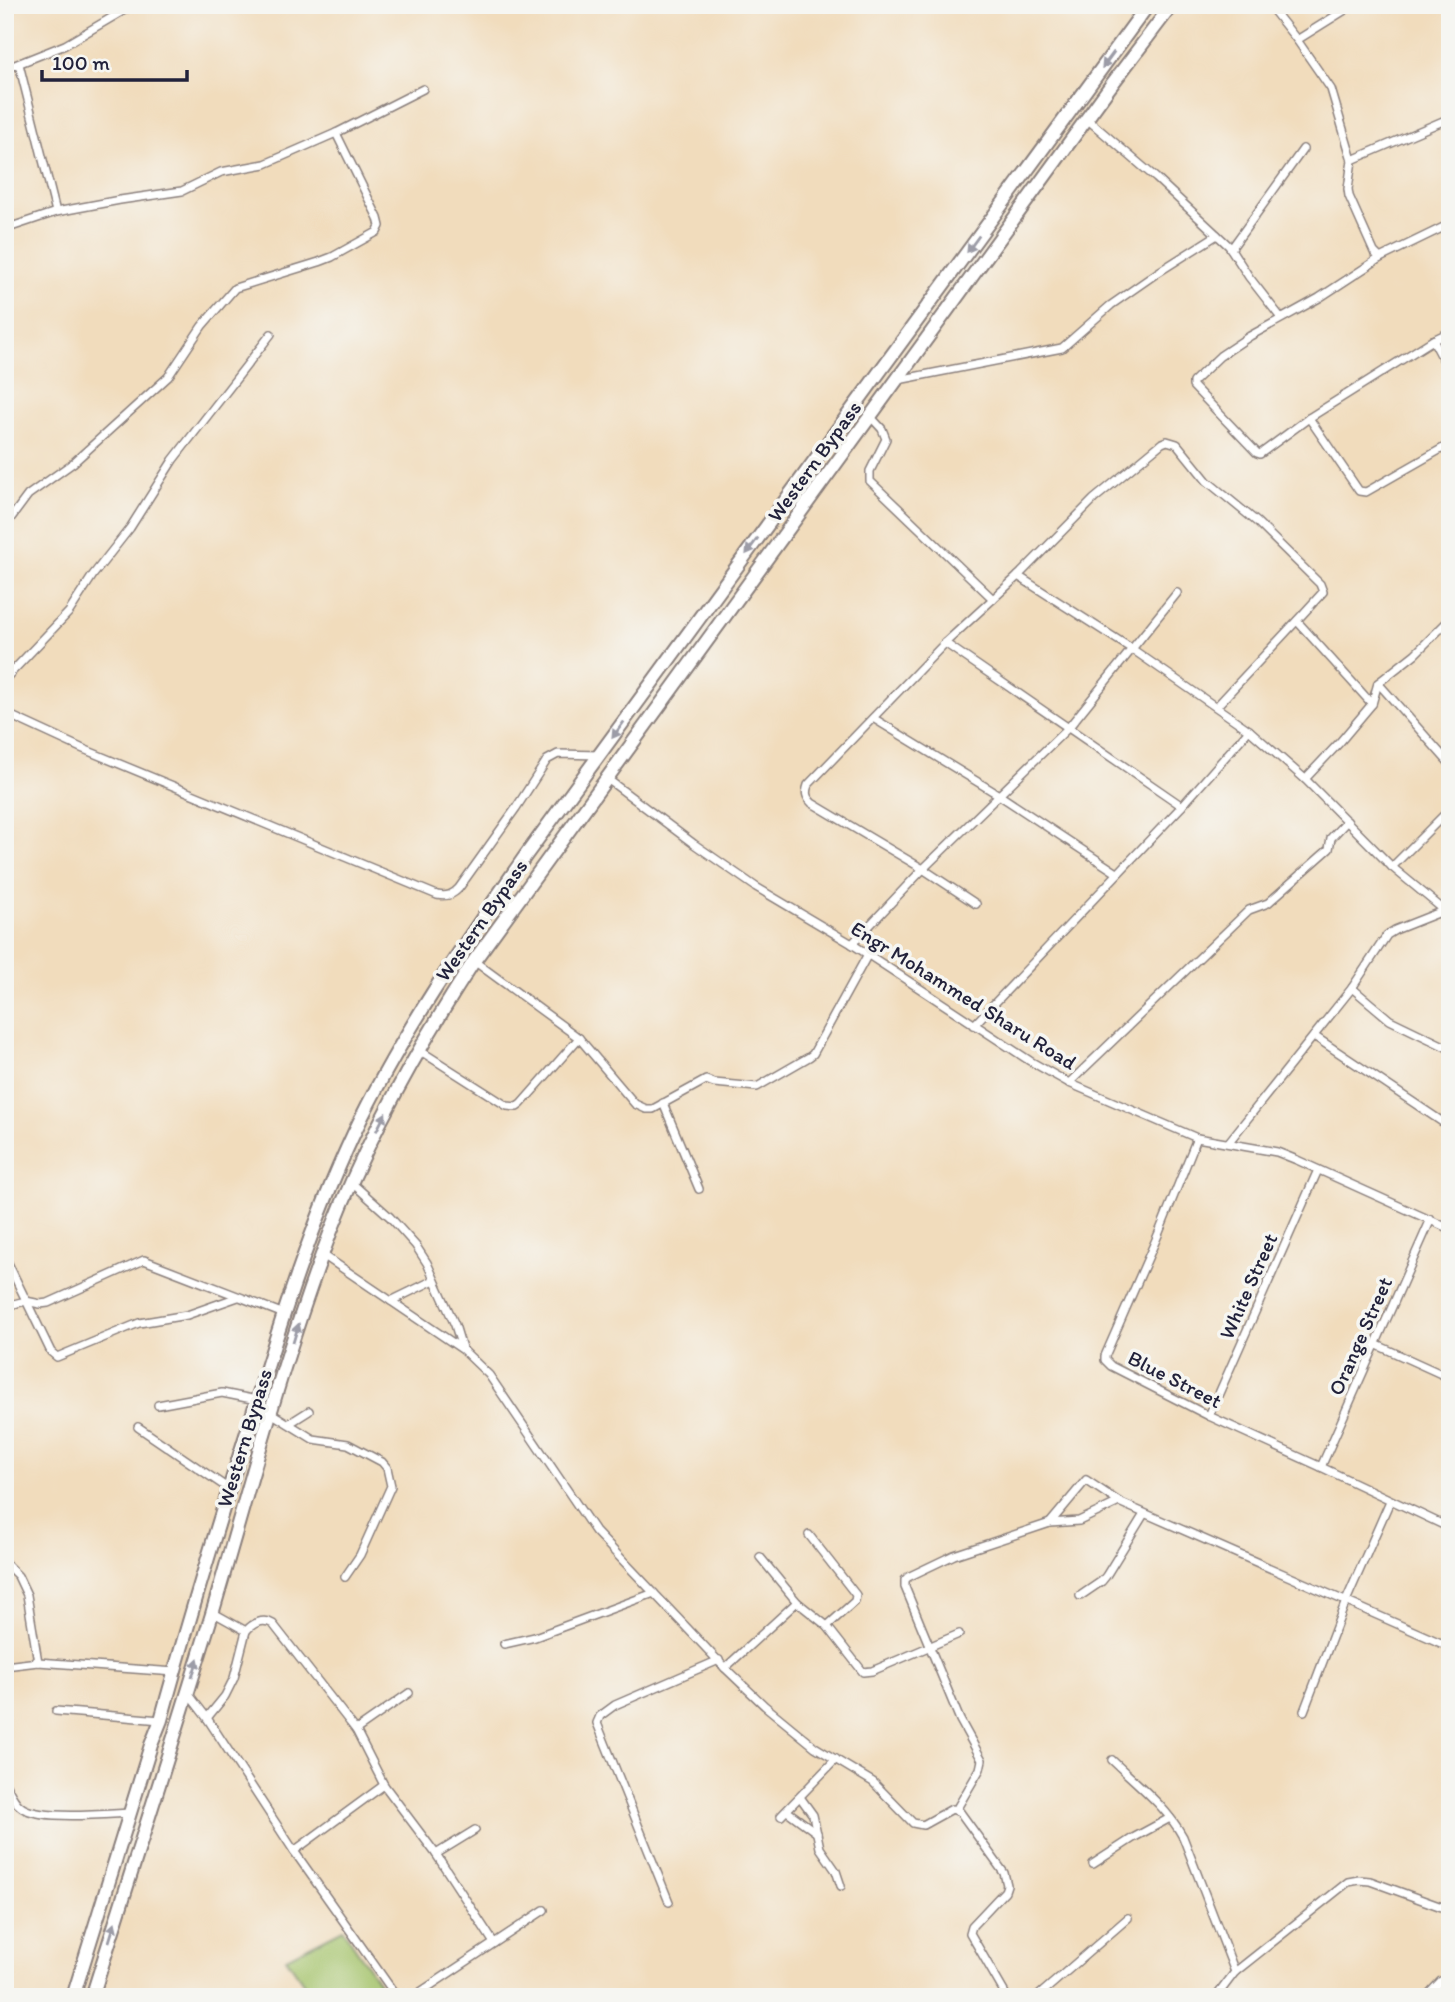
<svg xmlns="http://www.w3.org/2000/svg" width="1455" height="2002" font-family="Itim,sans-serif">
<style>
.green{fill:#a4c36b;stroke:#637253;stroke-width:2}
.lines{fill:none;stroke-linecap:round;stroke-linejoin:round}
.street-casing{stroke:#8a7f7c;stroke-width:10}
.primary-casing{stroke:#8a7f7c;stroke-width:16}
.street{stroke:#fff;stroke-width:7}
.primary{stroke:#fff;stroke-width:12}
.oneway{fill:#9c9ca7}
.labels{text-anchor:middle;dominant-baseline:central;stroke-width:7;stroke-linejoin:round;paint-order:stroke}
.street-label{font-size:21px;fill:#22223b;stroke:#f6f6f2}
</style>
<rect width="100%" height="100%" fill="#f6f6f2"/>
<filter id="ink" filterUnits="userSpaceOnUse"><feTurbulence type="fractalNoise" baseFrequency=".0143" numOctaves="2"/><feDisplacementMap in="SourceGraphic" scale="14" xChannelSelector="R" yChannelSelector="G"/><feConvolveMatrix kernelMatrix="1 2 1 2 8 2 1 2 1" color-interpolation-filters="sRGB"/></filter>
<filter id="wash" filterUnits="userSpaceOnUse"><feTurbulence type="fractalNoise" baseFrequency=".00686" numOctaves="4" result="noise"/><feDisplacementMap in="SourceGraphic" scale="28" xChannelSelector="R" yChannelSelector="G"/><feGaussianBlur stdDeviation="1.57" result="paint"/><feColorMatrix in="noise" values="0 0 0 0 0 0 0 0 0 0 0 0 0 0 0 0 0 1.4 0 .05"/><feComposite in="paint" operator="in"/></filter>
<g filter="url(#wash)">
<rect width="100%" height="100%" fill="#f1dcbc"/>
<!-- green -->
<path class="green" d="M343,1929L383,1989L388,1997H313L286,1958Z"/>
</g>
<g filter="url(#ink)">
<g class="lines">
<defs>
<g id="street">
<path d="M1269,5L1297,40L1331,89L1352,160L1348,189L1349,196L1374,252L1380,258"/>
<path d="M1297,40L1353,5"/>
<path d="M19,64L56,212"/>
<path d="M5,69L65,45L133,5"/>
<path d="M1087,119L1156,178L1229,246L1249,277L1281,318"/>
<path d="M1352,160L1450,118"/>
<path d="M1450,224L1380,258L1319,298L1250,336L1220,356L1193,382V386L1257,453L1260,454L1309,418L1433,340L1450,332"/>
<path d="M5,229L56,212L120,200L182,191L221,172L265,164L336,133L423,89"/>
<path d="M1231,249L1303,149"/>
<path d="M1433,340L1450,372"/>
<path d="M898,380L1062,348L1111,305L1157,273L1217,235"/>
<path d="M870,416L882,429L886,439L870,471V481L993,599"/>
<path d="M1309,418L1359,491L1366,492L1450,444"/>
<path d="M5,526L28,495L73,463L168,377L202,326L235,288L319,262L332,257L377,232L380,226L378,218L336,133"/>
<path d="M1018,576L1132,649L1249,730L1305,779L1392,867L1450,915"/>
<path d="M1297,621L1372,704"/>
<path d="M945,643L1182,806"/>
<path d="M5,679L69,612L93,575L130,528L173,460L271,334"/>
<path d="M1378,683L1450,764"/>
<path d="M5,687L7,714"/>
<path d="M5,713L81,748L437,895C447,897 453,895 459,888L516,808L547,760L558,754L599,755"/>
<path d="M873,718L999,795L1117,873"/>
<path d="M606,778L694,844L756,887L852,944L1030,1061L1069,1083L1197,1138L1277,1152L1297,1160L1450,1229"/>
<path d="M1305,779L1340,742L1372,704L1378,683L1415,654L1450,619"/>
<path d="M1392,867L1450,809"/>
<path d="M976,904L923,869L812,803C806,797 805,793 808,785L945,643L1018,576L1094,499L1162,443L1167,441L1177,444L1207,481L1257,522L1320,584L1323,592C1288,631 1252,668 1217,706"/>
<path d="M852,944L923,869L1069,727L1177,593"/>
<path d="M474,961L579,1038L635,1104L646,1109H653L706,1080L714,1083L757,1087L809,1057L813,1054L868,954"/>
<path d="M1352,988L1390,1020L1450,1049"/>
<path d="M974,1025L1182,806L1249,730"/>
<path d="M1314,1036L1450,1127"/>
<path d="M419,1050L507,1106L517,1107L521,1104L579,1038"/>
<path d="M1069,1083L1249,910L1268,903L1329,849L1331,838L1347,821"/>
<path d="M663,1103L699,1189"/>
<path d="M1197,1138L1158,1235L1105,1356V1360L1111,1366L1209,1416L1321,1467L1450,1528"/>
<path d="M1228,1143L1352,988L1387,935L1395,930L1443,911"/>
<path d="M352,1183L390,1217L416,1246L427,1263L455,1325L462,1348"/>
<path d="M323,1255L462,1349L489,1375L595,1531L725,1668L765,1706L815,1747L873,1782L913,1823L923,1825L952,1809L960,1812L1004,1873L1007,1885L1005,1891L972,1926L970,1933L1007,1997"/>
<path d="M5,1257L51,1352L57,1357L139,1323L187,1315L238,1297"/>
<path d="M391,1301L434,1280"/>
<path d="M5,1306L26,1301L40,1304L48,1303L144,1260L284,1314"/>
<path d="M1375,1344L1450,1378"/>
<path d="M158,1405L222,1393L257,1400"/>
<path d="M271,1413L313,1439L348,1444L382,1462L387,1468L391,1486L360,1555L345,1577"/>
<path d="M1209,1416L1318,1170"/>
<path d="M290,1423L309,1411"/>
<path d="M138,1427L229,1489"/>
<path d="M1321,1467L1431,1219"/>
<path d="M1050,1523L1086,1480L1119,1502L1450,1647"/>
<path d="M809,1535L856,1595L855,1601L827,1626"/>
<path d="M760,1557L797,1602L827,1626L863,1672L872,1671L959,1634"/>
<path d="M5,1563L18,1576L27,1595L38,1662"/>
<path d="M1080,1596L1102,1581L1106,1576L1144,1514"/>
<path d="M212,1612L246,1631"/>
<path d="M504,1644L535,1637L654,1593"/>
<path d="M5,1666L38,1662L175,1672"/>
<path d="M725,1668L797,1602"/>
<path d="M187,1692L207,1718L294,1851L397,1997"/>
<path d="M56,1711L161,1720"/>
<path d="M1304,1711L1346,1601L1390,1501"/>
<path d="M207,1718L225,1696L234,1678L246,1631C253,1623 263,1618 273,1624L356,1730L384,1785L436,1854L475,1830"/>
<path d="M356,1730L409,1693"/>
<path d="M1112,1760C1137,1784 1166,1806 1183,1837L1235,1972"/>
<path d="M5,1783C9,1790 13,1801 20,1806C36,1821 107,1814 130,1813"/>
<path d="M800,1797L813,1815L820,1848L836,1871L841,1886"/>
<path d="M956,1810L980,1769L982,1760L960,1720L905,1587V1580L908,1577L954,1555L1050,1523L1079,1521L1119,1502"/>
<path d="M787,1811L817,1833"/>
<path d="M781,1816L836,1759"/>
<path d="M294,1851L384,1785"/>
<path d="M436,1854L494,1943"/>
<path d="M1093,1864L1133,1838L1170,1818"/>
<path d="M669,1902L597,1723L600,1716L615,1705L719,1660"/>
<path d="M413,1997L544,1910"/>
<path d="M1037,1997L1128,1918"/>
<path d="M1216,1997L1235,1972L1348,1882L1359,1880L1370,1881L1450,1910"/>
<path d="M1426,1997L1441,1981L1450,1977"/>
</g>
<g id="primary">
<path d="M73,1997L151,1745L161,1720C189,1618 220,1517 252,1416C281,1320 311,1225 354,1133C401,1034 463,945 526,855L1148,5"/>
<path d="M92,1997C132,1869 173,1742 212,1614C250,1486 283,1356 331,1231C368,1136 419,1046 474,961L1109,88L1172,5"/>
</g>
</defs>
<!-- street casing -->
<use href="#street" class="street-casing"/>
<!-- primary casing -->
<use href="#primary" class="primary-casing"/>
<!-- street -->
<use href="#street" class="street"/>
<!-- primary -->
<use href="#primary" class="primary"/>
</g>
<!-- one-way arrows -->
<defs><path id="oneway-solid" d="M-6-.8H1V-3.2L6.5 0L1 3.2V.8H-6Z" transform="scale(1.75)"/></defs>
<g class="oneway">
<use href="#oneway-solid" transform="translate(1108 60) rotate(126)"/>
<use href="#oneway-solid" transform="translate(973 244) rotate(126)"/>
<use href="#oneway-solid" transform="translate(752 546) rotate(126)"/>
<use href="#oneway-solid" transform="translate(618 730) rotate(126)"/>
<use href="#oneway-solid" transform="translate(381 1122) rotate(-63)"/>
<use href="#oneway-solid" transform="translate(296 1333) rotate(-73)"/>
<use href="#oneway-solid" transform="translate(195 1668) rotate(-73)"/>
<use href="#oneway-solid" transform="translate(112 1932) rotate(-73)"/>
</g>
</g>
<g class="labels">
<!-- street labels -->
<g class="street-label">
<text transform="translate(814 461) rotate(-54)">Western Bypass</text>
<text transform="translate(481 920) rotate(-55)">Western Bypass</text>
<text transform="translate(964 995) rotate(32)">Engr Mohammed Sharu Road</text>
<text transform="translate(1248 1286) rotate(-66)">White Street</text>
<text transform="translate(1360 1336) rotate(-66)">Orange Street</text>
<text transform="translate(1175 1379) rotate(27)">Blue Street</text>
<text transform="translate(244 1438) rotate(-73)">Western Bypass</text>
</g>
</g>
<!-- margin -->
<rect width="1455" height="2002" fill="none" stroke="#f6f6f2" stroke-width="28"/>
<!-- scale -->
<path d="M42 70v10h145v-10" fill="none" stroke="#22223b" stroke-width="3.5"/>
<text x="52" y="70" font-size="21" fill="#22223b" stroke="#f6f6f2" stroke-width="5" paint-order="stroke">100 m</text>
</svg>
